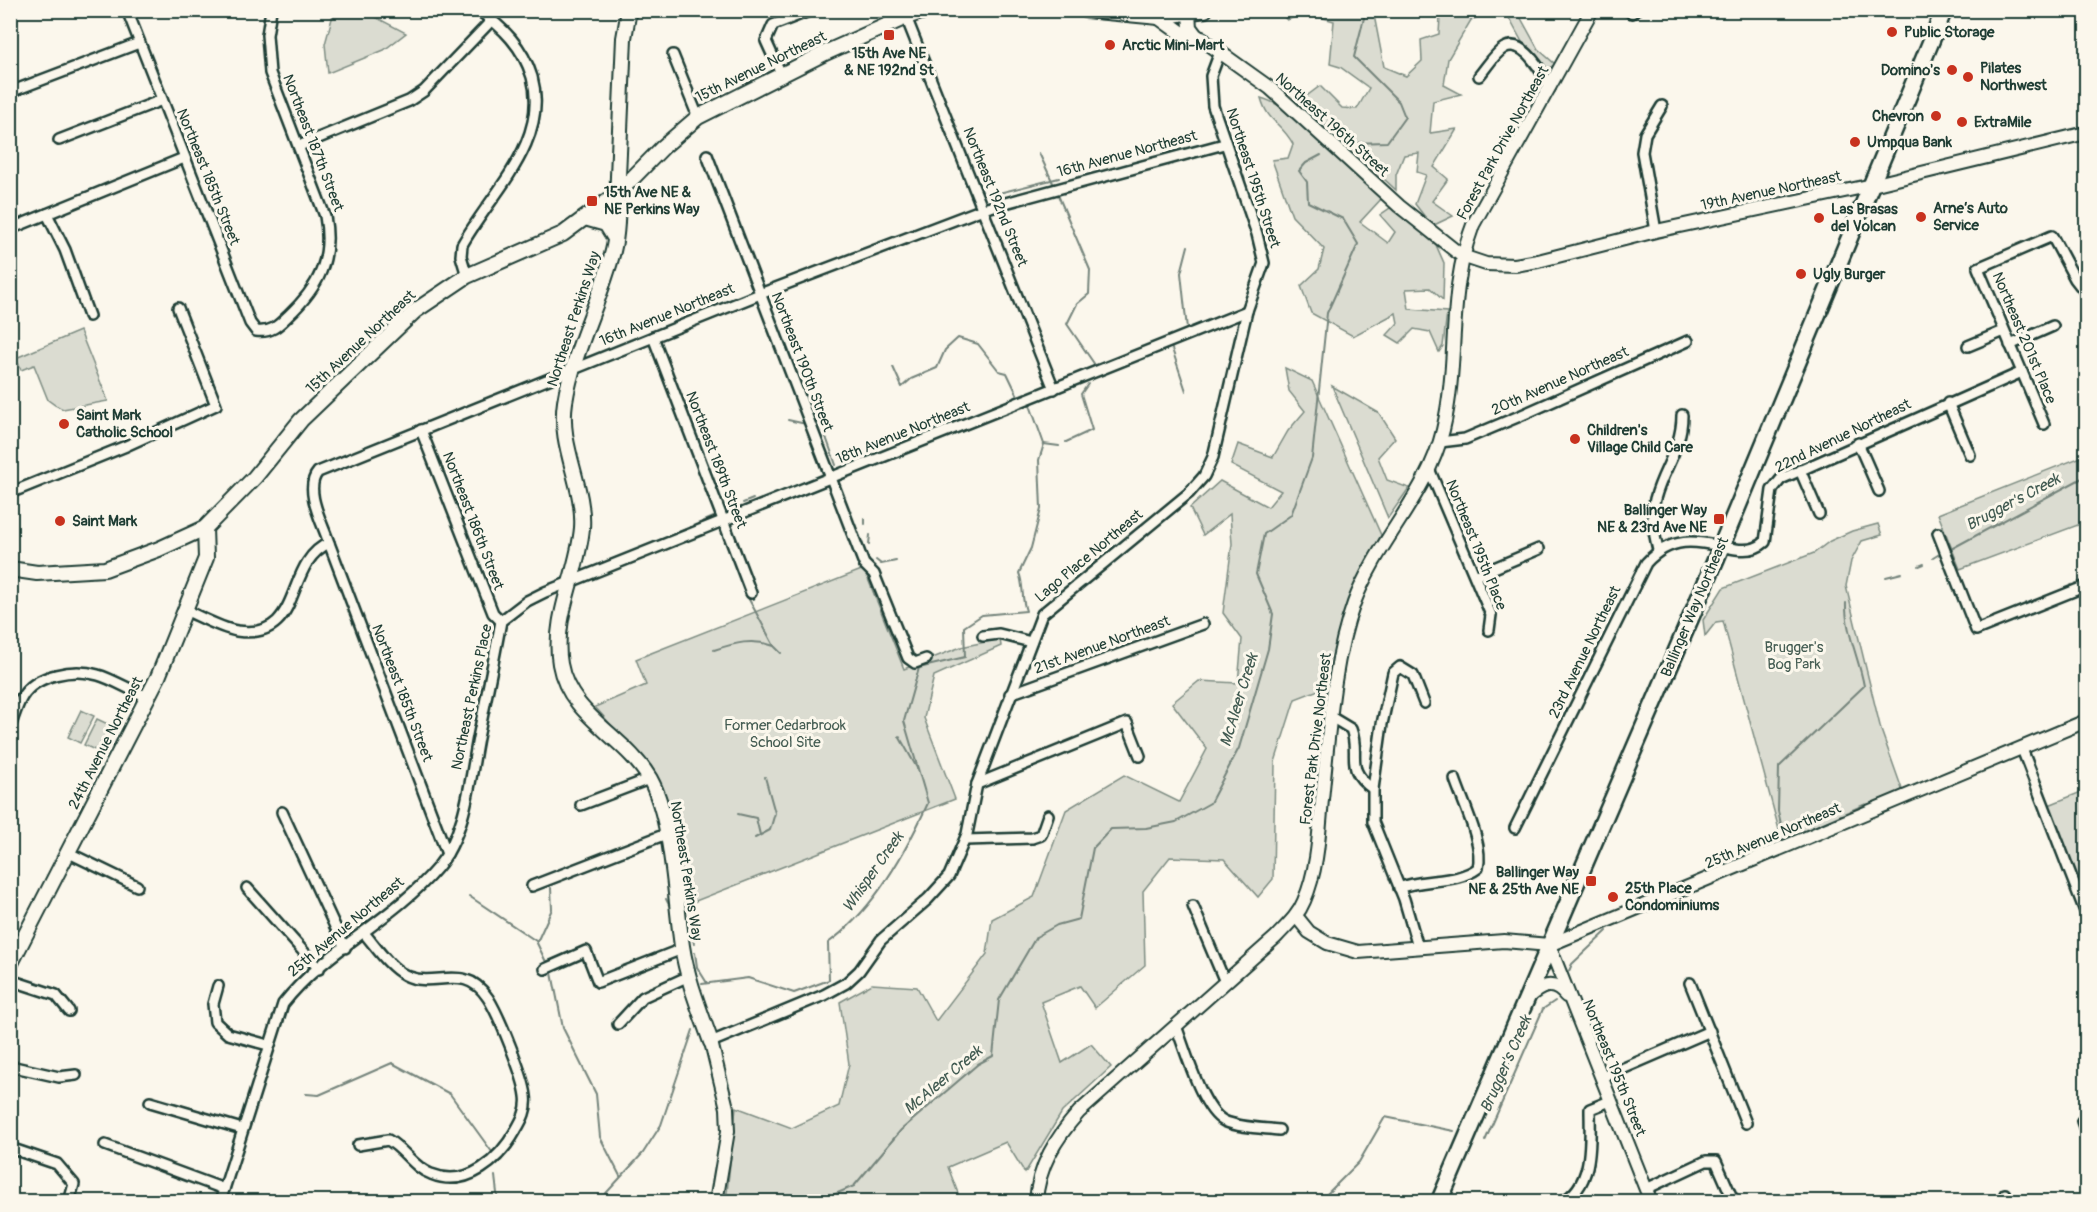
<svg xmlns="http://www.w3.org/2000/svg" width="2097" height="1212" font-family="Pangolin,sans-serif">
<style>
.green{fill:#dbdcd1;stroke:#7d8c82;stroke-width:1.5}
.lines{fill:none;stroke-linecap:round;stroke-linejoin:round}
.stream{stroke:#74847b;stroke-width:2}
.minor-casing{stroke:#1f3d34;stroke-width:14}
.tertiary-casing{stroke:#1f3d34;stroke-width:16}
.secondary-casing{stroke:#1f3d34;stroke-width:18}
.primary-casing{stroke:#1f3d34;stroke-width:20}
.minor{stroke:#fbf7ec;stroke-width:9}
.tertiary{stroke:#fbf7ec;stroke-width:12}
.secondary{stroke:#fbf7ec;stroke-width:14}
.primary{stroke:#fbf7ec;stroke-width:15}
.poi-dot{fill:#c8321e;stroke:#fbf7ec;stroke-width:2}
.labels{text-anchor:middle;dominant-baseline:central;stroke-width:6;stroke-linejoin:round;paint-order:stroke}
.poi-label{font-size:15px;font-weight:bold;fill:#1f3d34;stroke:#fbf7ec;text-anchor:start}
.street-label{font-size:15px;fill:#1f3d34;stroke:#fbf7ec}
.park-label{font-size:15px;fill:#455d53;stroke:#fbf7ec}
.water-label{font-size:16px;font-style:italic;fill:#425b52;stroke:#fbf7ec}
</style>
<rect width="100%" height="100%" fill="#fbf7ec"/>
<filter id="ink" filterUnits="userSpaceOnUse"><feTurbulence type="fractalNoise" baseFrequency=".0167" numOctaves="2"/><feDisplacementMap in="SourceGraphic" scale="12" xChannelSelector="R" yChannelSelector="G"/><feConvolveMatrix kernelMatrix="1 2 1 2 8 2 1 2 1" color-interpolation-filters="sRGB"/></filter>
<g filter="url(#ink)">
<!-- green -->
<g class="green">
<path d="M334,11H364L406,33L384,50L328,73L325,44Z"/>
<path d="M1278,11H1386L1374,15L1384,67L1406,76L1422,61L1421,40L1439,34L1440,17L1451,11H1517L1538,49L1555,64L1537,77L1527,63L1522,42L1509,18L1491,11L1471,20L1448,59L1444,85L1461,94L1433,101L1430,133L1457,129L1434,167L1448,179L1432,201L1453,216L1432,226L1415,204L1426,175L1417,172L1419,153L1404,155L1396,175V190L1300,101L1320,86L1342,108L1357,109L1369,88L1340,67L1330,64L1334,21L1305,13L1287,20Z"/>
<path d="M1261,98C1298,108 1353,169 1383,197L1360,222L1388,243L1395,232L1380,215L1393,206L1436,245L1444,263L1443,300L1430,288L1406,289L1409,309L1447,312L1443,346L1439,352L1430,332L1414,329L1400,343L1387,335L1398,323L1396,313L1353,336L1311,313L1301,286L1319,269L1324,249L1292,216L1272,160L1288,158L1293,144C1281,122 1268,123 1261,98Z"/>
<path d="M80,331L108,401L63,409L55,405L48,400L34,365L21,370L16,358Z"/>
<path d="M1285,368L1312,381L1381,535L1359,575L1329,686L1295,699L1275,762L1273,879L1258,897L1224,859L1170,857L1143,891L1145,965L1095,1008L1080,986L1041,1002L1062,1063L1091,1044L1111,1067L1062,1112L1025,1173L1006,1142L948,1167L961,1201L726,1202L736,1107L792,1128L839,1106L849,1064L840,1002L872,984L917,987L936,1021L987,954L992,919L1034,897L1066,810L1124,775L1179,802L1207,749L1172,703L1199,681L1238,683L1242,639L1223,613L1232,544L1230,514L1203,535L1190,508L1220,481L1268,507L1281,491L1231,465L1238,444L1273,457L1288,431L1305,411L1289,391Z"/>
<path d="M1332,386L1379,413L1395,438L1378,457L1387,480L1409,488L1388,518Z"/>
<path d="M2086,455V522L1960,569L1938,514Z"/>
<path d="M1878,524L1882,535L1862,541L1851,561L1846,586L1881,730L1903,792L1873,806L1865,804L1782,841L1723,621L1716,622L1705,636L1703,620L1723,588L1814,553L1830,541L1852,531Z"/>
<path d="M864,569L904,669L961,647L1000,639L1001,646L934,676L924,718L955,799L683,906L663,788L656,775L595,707L646,685L636,659Z"/>
<path d="M81,710L94,716L80,743L68,737Z"/>
<path d="M97,719L110,725L97,751L84,745Z"/>
<path d="M2086,790V898L2049,805Z"/>
</g>
<g class="lines">
<!-- stream -->
<g class="stream">
<path d="M1352,143L1387,142L1405,117L1399,102L1354,57L1366,10"/>
<path d="M1039,153L1053,183"/>
<path d="M995,194L1059,178"/>
<path d="M1058,195L1090,270L1089,294L1077,304L1067,324L1095,365"/>
<path d="M1187,329L1181,273L1188,246"/>
<path d="M1172,349L1186,391"/>
<path d="M893,367L902,387L911,379L937,368L945,350L958,338L978,344L999,371L1007,373L1018,396L1025,393"/>
<path d="M1030,405L1044,444"/>
<path d="M788,420L806,424"/>
<path d="M826,437L836,465"/>
<path d="M1066,442L1092,430L1081,394L1088,384"/>
<path d="M872,455L888,448"/>
<path d="M743,503L753,499"/>
<path d="M865,524V519"/>
<path d="M674,534L716,516L712,506"/>
<path d="M869,544L870,535"/>
<path d="M1951,549L2086,476"/>
<path d="M1933,558L1941,553"/>
<path d="M876,560L881,564L896,561"/>
<path d="M1919,566L1924,564"/>
<path d="M1886,577L1902,573"/>
<path d="M745,592L774,646L781,653"/>
<path d="M714,650C735,643 752,638 774,646"/>
<path d="M899,736L917,768"/>
<path d="M738,814L756,818L760,835"/>
<path d="M1784,837L1778,811L1779,767L1864,686C1859,658 1845,631 1846,603"/>
<path d="M755,838L770,830L775,813L765,777"/>
<path d="M469,896L536,941L546,962"/>
<path d="M666,899L671,909"/>
<path d="M691,926L694,944"/>
<path d="M537,942L552,909L551,888"/>
<path d="M695,953L697,967L707,983"/>
<path d="M1569,971L1572,964L1607,931"/>
<path d="M552,973L563,1028L596,1094L600,1137L620,1176"/>
<path d="M702,984L748,978L794,993L829,980L828,943C872,912 906,852 928,803L904,721L919,668L965,657L964,627L982,615L1026,611C1021,597 1024,585 1019,573L1031,548L1041,509L1039,460L1044,444L1059,446"/>
<path d="M306,1094L319,1095L392,1063L450,1094L492,1152"/>
<path d="M1485,1141L1543,1009L1555,1001"/>
<path d="M495,1176L498,1202"/>
<path d="M598,1202L643,1153L661,1125L693,1030"/>
<path d="M772,1202L783,1196L819,1201L854,1186L901,1130L978,1064L993,1056L999,1000L1036,937L1057,925L1079,919L1093,848L1111,829L1146,828L1176,822L1210,803L1239,748L1268,649L1273,614L1256,574L1264,534L1291,515L1312,458L1327,313L1358,244L1343,219L1308,202L1307,182L1299,171L1306,163L1321,155"/>
<path d="M1319,1202L1359,1162L1385,1117L1454,1131"/>
</g>
<defs>
<g id="minor">
<path d="M127,10L250,323L256,331C271,333 278,326 288,316C319,287 333,259 325,216L270,73L267,35L271,10"/>
<path d="M1627,10L1632,13L1636,10"/>
<path d="M906,17L1054,389"/>
<path d="M673,55L698,117"/>
<path d="M781,74L766,41L773,25L812,10"/>
<path d="M1479,76C1486,68 1495,53 1504,48C1524,37 1544,75 1550,88"/>
<path d="M10,92L139,43"/>
<path d="M59,140L162,100"/>
<path d="M299,146L409,101L424,91L492,20"/>
<path d="M707,155L864,564L874,574L908,658L915,663L926,659"/>
<path d="M47,214L65,250L89,316"/>
<path d="M10,229L184,158"/>
<path d="M1656,231L1642,152L1645,134L1662,106"/>
<path d="M467,276L461,256L462,245C491,193 550,142 532,77C523,47 503,27 478,10"/>
<path d="M653,337L751,593"/>
<path d="M2010,345L2053,326"/>
<path d="M1968,346L2004,331"/>
<path d="M1948,403L1970,455"/>
<path d="M2044,424L1978,268L2052,236L2075,279L2086,293"/>
<path d="M421,430L493,613L501,621"/>
<path d="M1440,442L1465,439L1522,415L1688,341"/>
<path d="M1858,443L1879,491"/>
<path d="M1800,470L1819,514"/>
<path d="M1430,471L1491,615L1489,630"/>
<path d="M10,493L126,446L216,405L178,308"/>
<path d="M1938,533L1976,630L2086,586"/>
<path d="M1658,550C1654,533 1650,516 1655,499C1663,468 1682,449 1682,415"/>
<path d="M1475,576L1539,549"/>
<path d="M185,610C201,617 220,628 237,631C305,641 283,563 329,543"/>
<path d="M983,636L999,634L1031,642"/>
<path d="M1010,694L1203,624"/>
<path d="M1331,717L1351,729C1361,755 1343,768 1373,789"/>
<path d="M10,727C14,717 17,705 22,697C36,674 74,668 98,675C113,679 131,691 148,697"/>
<path d="M2022,749L2086,914"/>
<path d="M977,784L1127,723L1140,756"/>
<path d="M581,805L649,779"/>
<path d="M282,812L345,948"/>
<path d="M1515,828L1646,563C1690,515 1736,568 1765,542L1772,490L1781,479L2022,372"/>
<path d="M965,840L1032,838L1041,835L1048,815"/>
<path d="M69,853L137,886"/>
<path d="M447,854L329,543C323,524 303,489 318,472L760,294L983,209L1224,144"/>
<path d="M532,886L666,834"/>
<path d="M247,888L319,969"/>
<path d="M1399,888C1423,878 1457,884 1478,868C1484,844 1463,803 1455,779"/>
<path d="M1193,906L1225,982"/>
<path d="M1418,947L1404,899L1373,822V789L1382,724L1393,673L1400,667L1413,675L1424,703"/>
<path d="M545,969L586,951L598,982L682,949"/>
<path d="M10,980L56,995L69,1011"/>
<path d="M1690,983L1746,1123"/>
<path d="M218,986L213,1004L215,1022L228,1034L268,1045"/>
<path d="M618,1024L643,997L689,976"/>
<path d="M1176,1026C1185,1049 1202,1110 1224,1121C1240,1128 1262,1128 1279,1130"/>
<path d="M711,1042L824,995L846,983L859,971L881,940L928,899L949,876L967,834L977,784L1042,614L1189,493L1204,476L1213,457L1247,311L1264,263L1257,234L1213,106L1211,76L1220,52"/>
<path d="M10,1066L59,1077L76,1075"/>
<path d="M1601,1078L1710,1031"/>
<path d="M150,1102L242,1129"/>
<path d="M2082,1121L2086,1132"/>
<path d="M105,1145L224,1189"/>
<path d="M358,1145L388,1140C404,1149 414,1168 431,1174C468,1189 500,1159 516,1130C522,1120 528,1109 526,1096C524,1077 499,1015 488,998C464,961 434,990 405,975C389,967 376,947 364,933"/>
<path d="M10,1148L57,1164L74,1184L69,1202"/>
<path d="M1646,1189L1706,1161H1716L1734,1202"/>
<path d="M2005,1194L2006,1202"/>
<path d="M220,1202L283,1004C325,950 393,920 437,868C466,834 470,780 478,738C486,699 494,660 501,621L527,601L545,592L1247,311"/>
<path d="M1561,1202C1595,1187 1590,1138 1590,1109L1610,1101"/>
</g>
<g id="tertiary">
<path d="M1189,14L1190,27L1196,35L1270,88L1399,206L1462,256L1486,264L1515,265L1538,261L1656,231L1868,186L2086,133"/>
<path d="M1296,916L1309,932L1327,943L1358,952L1504,941L1549,945L2086,721"/>
<path d="M1549,945L1651,1202"/>
<path d="M1527,998C1541,986 1553,979 1566,996"/>
<path d="M711,1042L727,1108L728,1131L716,1202"/>
<path d="M1036,1202C1038,1166 1056,1138 1079,1112L1276,937C1286,926 1298,916 1304,901C1318,869 1319,833 1322,799C1329,734 1332,664 1354,603C1377,541 1428,494 1443,430C1460,359 1446,296 1473,225L1592,10"/>
</g>
<g id="secondary">
<path d="M629,10L624,38C622,84 620,130 618,176C617,200 619,227 613,251C600,302 573,351 565,402C558,446 585,486 582,528C578,574 552,617 560,664C569,716 625,736 650,779C673,821 675,898 682,946C687,979 700,1011 711,1042"/>
<path d="M1085,10L1159,17L1205,10"/>
<path d="M1159,17L1188,38L1202,39"/>
<path d="M585,218L606,224L614,237"/>
<path d="M10,569L37,573L105,569L159,549L205,528L255,477L301,420L415,311L467,276L563,234L617,194L663,147L698,117L825,53L906,17L927,10"/>
<path d="M10,965L158,677L206,558L205,528"/>
</g>
<path id="primary" d="M1439,1202L1716,559L1944,10"/>
</defs>
<!-- minor casing -->
<use href="#minor" class="minor-casing"/>
<!-- tertiary casing -->
<use href="#tertiary" class="tertiary-casing"/>
<!-- secondary casing -->
<use href="#secondary" class="secondary-casing"/>
<!-- primary casing -->
<use href="#primary" class="primary-casing"/>
<!-- minor -->
<use href="#minor" class="minor"/>
<!-- tertiary -->
<use href="#tertiary" class="tertiary"/>
<!-- secondary -->
<use href="#secondary" class="secondary"/>
<!-- primary -->
<use href="#primary" class="primary"/>
</g>
</g>
<!-- markers -->
<g class="poi-dot">
<circle cx="1892" cy="32" r="6"/>
<rect x="883" y="29" width="12" height="12" rx="3"/>
<circle cx="1110" cy="45" r="6"/>
<circle cx="1952" cy="70" r="6"/>
<circle cx="1968" cy="77" r="6"/>
<circle cx="1936" cy="116" r="6"/>
<circle cx="1962" cy="122" r="6"/>
<circle cx="1855" cy="142" r="6"/>
<rect x="586" y="195" width="12" height="12" rx="3"/>
<circle cx="1921" cy="217" r="6"/>
<circle cx="1819" cy="218" r="6"/>
<circle cx="1801" cy="274" r="6"/>
<circle cx="64" cy="424" r="6"/>
<circle cx="1575" cy="439" r="6"/>
<rect x="1713" y="513" width="12" height="12" rx="3"/>
<circle cx="60" cy="521" r="6"/>
<rect x="1585" y="875" width="12" height="12" rx="3"/>
<circle cx="1613" cy="897" r="6"/>
</g>
<g class="labels">
<!-- poi labels -->
<g class="poi-label">
<text x="1904" y="32">Public Storage</text>
<text x="1122" y="45">Arctic Mini-Mart</text>
<text x="889" y="53" text-anchor="middle">15th Ave NE<tspan x="889" dy="17">&amp; NE 192nd St</tspan></text>
<text x="1980" y="68">Pilates<tspan x="1980" dy="17">Northwest</tspan></text>
<text x="1940" y="70" text-anchor="end">Domino's</text>
<text x="1924" y="116" text-anchor="end">Chevron</text>
<text x="1974" y="122">ExtraMile</text>
<text x="1867" y="142">Umpqua Bank</text>
<text x="604" y="192">15th Ave NE &amp;<tspan x="604" dy="17">NE Perkins Way</tspan></text>
<text x="1933" y="208">Arne’s Auto<tspan x="1933" dy="17">Service</tspan></text>
<text x="1831" y="209">Las Brasas<tspan x="1831" dy="17">del Volcan</tspan></text>
<text x="1813" y="274">Ugly Burger</text>
<text x="76" y="415">Saint Mark<tspan x="76" dy="17">Catholic School</tspan></text>
<text x="1587" y="430">Children's<tspan x="1587" dy="17">Village Child Care</tspan></text>
<text x="1707" y="510" text-anchor="end">Ballinger Way<tspan x="1707" dy="17">NE &amp; 23rd Ave NE</tspan></text>
<text x="72" y="521">Saint Mark</text>
<text x="1579" y="872" text-anchor="end">Ballinger Way<tspan x="1579" dy="17">NE &amp; 25th Ave NE</tspan></text>
<text x="1625" y="888">25th Place<tspan x="1625" dy="17">Condominiums</tspan></text>
</g>
<!-- street labels -->
<g class="street-label">
<text transform="translate(761 67) rotate(-26)">15th Avenue Northeast</text>
<text transform="translate(1332 125) rotate(42)">Northeast 196th Street</text>
<text transform="translate(313 143) rotate(69)">Northeast 187th Street</text>
<text transform="translate(1503 143) rotate(-61)">Forest Park Drive Northeast</text>
<text transform="translate(1127 154) rotate(-15)">16th Avenue Northeast</text>
<text transform="translate(208 177) rotate(68)">Northeast 185th Street</text>
<text transform="translate(1253 178) rotate(72)">Northeast 195th Street</text>
<text transform="translate(1771 191) rotate(-12)">19th Avenue Northeast</text>
<text transform="translate(995 197) rotate(68)">Northeast 192nd Street</text>
<text transform="translate(667 315) rotate(-22)">16th Avenue Northeast</text>
<text transform="translate(574 319) rotate(-72)">Northeast Perkins Way</text>
<text transform="translate(2024 338) rotate(67)">Northeast 201st Place</text>
<text transform="translate(361 342) rotate(-43)">15th Avenue Northeast</text>
<text transform="translate(802 362) rotate(69)">Northeast 190th Street</text>
<text transform="translate(1560 381) rotate(-24)">20th Avenue Northeast</text>
<text transform="translate(903 433) rotate(-22)">18th Avenue Northeast</text>
<text transform="translate(1843 436) rotate(-26)">22nd Avenue Northeast</text>
<text transform="translate(716 460) rotate(69)">Northeast 189th Street</text>
<text transform="translate(473 521) rotate(69)">Northeast 186th Street</text>
<text transform="translate(1476 545) rotate(68)">Northeast 195th Place</text>
<text transform="translate(1089 556) rotate(-40)">Lago Place Northeast</text>
<text transform="translate(1695 607) rotate(-67)">Ballinger Way Northeast</text>
<text transform="translate(1102 645) rotate(-20)">21st Avenue Northeast</text>
<text transform="translate(1585 652) rotate(-64)">23rd Avenue Northeast</text>
<text transform="translate(402 693) rotate(69)">Northeast 185th Street</text>
<text transform="translate(472 697) rotate(-78)">Northeast Perkins Place</text>
<text transform="translate(1316 739) rotate(-83)">Forest Park Drive Northeast</text>
<text transform="translate(106 743) rotate(-63)">24th Avenue Northeast</text>
<text transform="translate(1773 836) rotate(-23)">25th Avenue Northeast</text>
<text transform="translate(686 871) rotate(81)">Northeast Perkins Way</text>
<text transform="translate(346 927) rotate(-40)">25th Avenue Northeast</text>
<text transform="translate(1614 1068) rotate(68)">Northeast 195th Street</text>
</g>
<!-- park labels -->
<g class="park-label">
<text x="1794" y="647">Brugger's<tspan x="1794" dy="17">Bog Park</tspan></text>
<text x="785" y="725">Former Cedarbrook<tspan x="785" dy="17">School Site</tspan></text>
</g>
<!-- water labels -->
<g class="water-label">
<text transform="translate(2013 502) rotate(-28)">Brugger's Creek</text>
<text transform="translate(1239 700) rotate(-73)">McAleer Creek</text>
<text transform="translate(873 872) rotate(-55)">Whisper Creek</text>
<text transform="translate(1506 1064) rotate(-66)">Brugger's Creek</text>
<text transform="translate(943 1080) rotate(-40)">McAleer Creek</text>
</g>
</g>
<!-- margin -->
<rect width="2097" height="1212" fill="none" stroke="#fbf7ec" stroke-width="36"/>
<rect x="18" y="18" width="2061" height="1176" fill="none" stroke="#1f3d34" stroke-width="2" filter="url(#ink)"/>
</svg>
